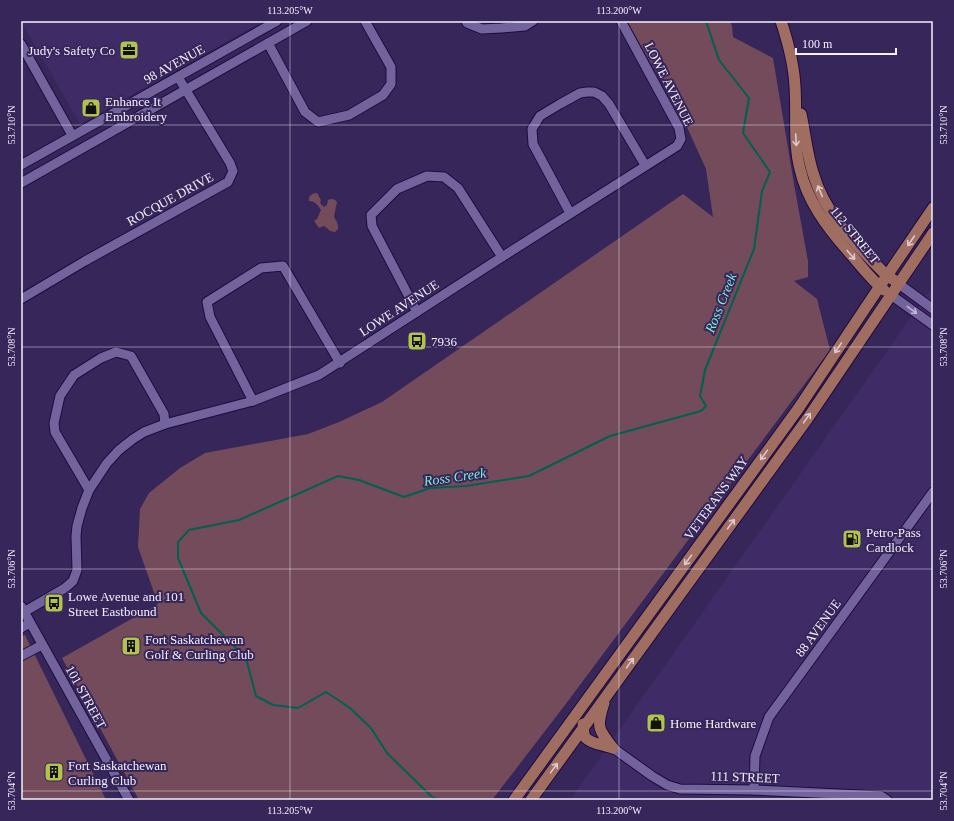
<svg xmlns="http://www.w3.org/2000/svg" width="954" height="821" font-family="'Times New Roman',serif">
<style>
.built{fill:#3f2c67}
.green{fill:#734b5a}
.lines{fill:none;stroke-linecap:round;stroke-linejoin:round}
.stream{stroke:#006151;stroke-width:2}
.minor-casing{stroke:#1f0b3e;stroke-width:11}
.major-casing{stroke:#1f0b3e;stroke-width:13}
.minor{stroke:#73639c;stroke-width:9}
.major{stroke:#a06d61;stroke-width:11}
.oneway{stroke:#dbc9cf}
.oneway2{stroke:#c0b8d7}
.ticks{fill:none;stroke:#f4f1fe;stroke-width:1;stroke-opacity:0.45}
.labels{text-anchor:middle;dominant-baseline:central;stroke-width:4;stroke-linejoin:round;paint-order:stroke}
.poi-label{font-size:13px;fill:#f4f1fe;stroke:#37265a;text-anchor:start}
.street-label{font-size:13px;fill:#f4f1fe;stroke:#37265a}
.water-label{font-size:14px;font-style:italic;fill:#7defd4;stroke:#37265a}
.neatline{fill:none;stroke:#f4f1fe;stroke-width:1.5}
.ticks-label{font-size:10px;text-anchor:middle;fill:#f4f1fe}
</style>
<rect width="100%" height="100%" fill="#37265a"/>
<!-- built -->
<g class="built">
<path d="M21,21H263L80,124Z"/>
<path d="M933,286V800H570Z"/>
</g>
<!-- green -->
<g class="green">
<path d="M627,21H730L732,26L733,37L773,58L794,184L808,261V277L794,281L817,299L830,350L565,705L492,800H139L62,658L158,604L138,547L140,509L149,493L180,468L205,453L308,434L339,422L382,402L683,194L713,217L706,169L686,125Z"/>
<path d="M317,193L321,200L320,203L324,207L327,205L328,200C331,198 335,199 337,202L334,216L335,219L336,220L338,225V229L335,232L330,231L327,228L324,226L319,228L314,221L317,219L321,210C318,205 315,201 309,201C308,196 312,193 317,193Z"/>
<path d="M25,635L106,800H21V637Z"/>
</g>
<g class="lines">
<!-- stream -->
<path class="stream" d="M438,800L431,796L387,753L371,728L350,708L326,692L298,708L273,705L256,696L246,658L201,613L178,558V542L189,530L239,520L338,476L359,480L404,497L430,488L466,486L529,476L610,436L701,411L706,406L700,396L705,370L754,249L762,191L770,172L743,133L749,98L719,60L706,21"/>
<defs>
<g id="minor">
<path d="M466,21L467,23L482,29L501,28L525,26L533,21"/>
<path d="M268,43L305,112L318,122L349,115L383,95L391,84V67L365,21"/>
<path d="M21,44L72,135"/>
<path d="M21,165L277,21"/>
<path d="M21,183L307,21"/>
<path d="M570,213L533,144L532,129L540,116L560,104L580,93L587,92H594L602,96L609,104L645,165"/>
<path d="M899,284L933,309"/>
<path d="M891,295L933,325"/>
<path d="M21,299L85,261L228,182L233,171L230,163L178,77"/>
<path d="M417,312L372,226L371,215L397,189L427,176L444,177L458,188L502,257"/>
<path d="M253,401L210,317L207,302L261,268L283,266L340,363"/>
<path d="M89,490L55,432L54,423L60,396L74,375L101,358L116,352L131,356L164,414L165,424"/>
<path d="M21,606L129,800"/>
<path d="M24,612L65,588L73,581L77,570L76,536L77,526L82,508L89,490L107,463L119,450L133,439L144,432L165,424L253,401L319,375L502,257L677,146L681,139L679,128L621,21"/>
<path d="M21,628L30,623"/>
<path d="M21,656L42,645"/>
<path d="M613,748L652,776L667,785L680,789L754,790L881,796L887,800"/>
<path d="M754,790L755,756L769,717L933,492"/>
</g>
<g id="major">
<path d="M781,21C788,42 794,64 795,87C797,114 793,142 800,169C807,200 826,226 847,250C859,263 870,279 884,290"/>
<path d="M801,114C805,133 807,154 813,173C826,217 856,244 887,276L894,280"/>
<path d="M604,703C596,727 598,729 613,748"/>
<path d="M583,724C584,728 583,733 585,737C589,743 606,746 613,748"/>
<path d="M514,800L798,409L880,286L933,208"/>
<path d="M531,800L808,418L933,233"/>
</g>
</defs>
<!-- minor casing -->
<use href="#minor" class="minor-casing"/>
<!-- major casing -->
<use href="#major" class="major-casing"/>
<!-- minor -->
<use href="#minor" class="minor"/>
<!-- major -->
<use href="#major" class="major"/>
</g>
<!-- one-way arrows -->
<defs><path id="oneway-shaft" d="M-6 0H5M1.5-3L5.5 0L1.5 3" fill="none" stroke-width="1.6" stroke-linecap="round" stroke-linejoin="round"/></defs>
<g class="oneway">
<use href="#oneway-shaft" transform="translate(796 140) rotate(87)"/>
<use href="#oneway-shaft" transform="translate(820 191) rotate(-113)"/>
<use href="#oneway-shaft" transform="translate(911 241) rotate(124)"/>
<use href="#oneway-shaft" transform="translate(851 255) rotate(49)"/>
<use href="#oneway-shaft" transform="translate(838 348) rotate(124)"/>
<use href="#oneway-shaft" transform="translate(807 418) rotate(-55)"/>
<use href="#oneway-shaft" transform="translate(764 455) rotate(126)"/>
<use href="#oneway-shaft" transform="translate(731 524) rotate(-54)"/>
<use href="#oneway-shaft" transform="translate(688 560) rotate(126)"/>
<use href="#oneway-shaft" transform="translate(630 663) rotate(-54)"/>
<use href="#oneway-shaft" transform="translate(554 768) rotate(-54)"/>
</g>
<use class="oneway2" href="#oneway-shaft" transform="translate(912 310) rotate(36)"/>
<!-- ticks -->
<path class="ticks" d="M290,21V800M619,21V800M21,125H933M21,347H933M21,569H933M21,791H933"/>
<!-- icons -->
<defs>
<symbol id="office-square" viewBox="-11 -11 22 22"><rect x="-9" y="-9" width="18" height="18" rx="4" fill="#b3c24b" stroke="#37265a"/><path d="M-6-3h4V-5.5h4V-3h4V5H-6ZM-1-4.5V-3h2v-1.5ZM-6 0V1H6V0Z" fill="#111"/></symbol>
<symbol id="shop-square" viewBox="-11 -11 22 22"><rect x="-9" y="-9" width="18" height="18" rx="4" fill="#b3c24b" stroke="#37265a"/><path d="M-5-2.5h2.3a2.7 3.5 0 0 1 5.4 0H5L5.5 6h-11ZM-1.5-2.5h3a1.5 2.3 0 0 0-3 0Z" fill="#111"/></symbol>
<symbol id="bus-square" viewBox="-11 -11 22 22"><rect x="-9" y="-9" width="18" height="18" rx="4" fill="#b3c24b" stroke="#37265a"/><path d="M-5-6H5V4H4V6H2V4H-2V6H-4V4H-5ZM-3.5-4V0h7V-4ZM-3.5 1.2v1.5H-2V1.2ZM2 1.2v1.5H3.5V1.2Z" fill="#111"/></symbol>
<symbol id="fuel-square" viewBox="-11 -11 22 22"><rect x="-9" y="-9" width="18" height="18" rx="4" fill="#b3c24b" stroke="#37265a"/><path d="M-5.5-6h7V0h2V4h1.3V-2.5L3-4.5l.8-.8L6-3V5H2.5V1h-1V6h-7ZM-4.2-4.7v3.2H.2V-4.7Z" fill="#111"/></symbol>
<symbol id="building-square" viewBox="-11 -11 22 22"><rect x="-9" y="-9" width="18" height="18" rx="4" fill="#b3c24b" stroke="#37265a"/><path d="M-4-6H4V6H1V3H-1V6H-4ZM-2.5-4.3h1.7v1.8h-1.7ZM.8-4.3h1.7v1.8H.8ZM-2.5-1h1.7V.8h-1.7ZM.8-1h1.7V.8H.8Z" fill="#111"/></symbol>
</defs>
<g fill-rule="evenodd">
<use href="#office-square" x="118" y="39" width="22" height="22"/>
<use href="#shop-square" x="80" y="97" width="22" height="22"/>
<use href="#bus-square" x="406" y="330" width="22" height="22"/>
<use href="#fuel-square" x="841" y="528" width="22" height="22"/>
<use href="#bus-square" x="43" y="592" width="22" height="22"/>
<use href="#building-square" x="120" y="635" width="22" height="22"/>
<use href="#shop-square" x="645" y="712" width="22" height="22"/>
<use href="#building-square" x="43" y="761" width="22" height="22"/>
</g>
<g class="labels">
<!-- poi labels -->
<g class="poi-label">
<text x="115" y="50" text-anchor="end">Judy's Safety Co</text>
<text x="105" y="101">Enhance It<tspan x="105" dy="15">Embroidery</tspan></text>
<text x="431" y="341">7936</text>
<text x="866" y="532">Petro-Pass<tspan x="866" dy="15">Cardlock</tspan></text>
<text x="68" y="596">Lowe Avenue and 101<tspan x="68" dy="15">Street Eastbound</tspan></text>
<text x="145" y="639">Fort Saskatchewan<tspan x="145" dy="15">Golf &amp; Curling Club</tspan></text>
<text x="670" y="723">Home Hardware</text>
<text x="68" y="765">Fort Saskatchewan<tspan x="68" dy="15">Curling Club</tspan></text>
</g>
<!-- street labels -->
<g class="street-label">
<text transform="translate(174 64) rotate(-29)">98 AVENUE</text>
<text transform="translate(669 84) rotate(63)">LOWE AVENUE</text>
<text transform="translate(170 199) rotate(-29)">ROCQUE DRIVE</text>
<text transform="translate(855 235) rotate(51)">112 STREET</text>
<text transform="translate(399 308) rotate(-33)">LOWE AVENUE</text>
<text transform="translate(716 498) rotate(-54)">VETERANS WAY</text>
<text transform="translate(818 628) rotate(-54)">88 AVENUE</text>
<text transform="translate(86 697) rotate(61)">101 STREET</text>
<text transform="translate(745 777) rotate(2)">111 STREET</text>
</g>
<!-- water labels -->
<g class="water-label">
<text transform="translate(721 303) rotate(-68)">Ross Creek</text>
<text transform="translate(455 477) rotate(-8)">Ross Creek</text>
</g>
</g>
<!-- border -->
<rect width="954" height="821" fill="none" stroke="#37265a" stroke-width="44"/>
<!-- scale -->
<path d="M796 48v6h100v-6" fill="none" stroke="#f4f1fe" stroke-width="2"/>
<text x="802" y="48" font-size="12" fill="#f4f1fe" stroke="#37265a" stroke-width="3" paint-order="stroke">100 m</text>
<rect x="22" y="22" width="910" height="777" class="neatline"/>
<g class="ticks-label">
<text x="290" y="14">113.205°W</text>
<text x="619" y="14">113.200°W</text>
<text transform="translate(11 125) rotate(-90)" y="4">53.710°N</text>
<text transform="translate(943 125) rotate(-90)" y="4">53.710°N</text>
<text transform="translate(11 347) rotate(-90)" y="4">53.708°N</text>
<text transform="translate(943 347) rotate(-90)" y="4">53.708°N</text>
<text transform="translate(11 569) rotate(-90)" y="4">53.706°N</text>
<text transform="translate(943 569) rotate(-90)" y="4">53.706°N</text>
<text transform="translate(11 791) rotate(-90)" y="4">53.704°N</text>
<text transform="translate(943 791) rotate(-90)" y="4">53.704°N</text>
<text x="290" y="814">113.205°W</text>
<text x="619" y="814">113.200°W</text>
</g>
</svg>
